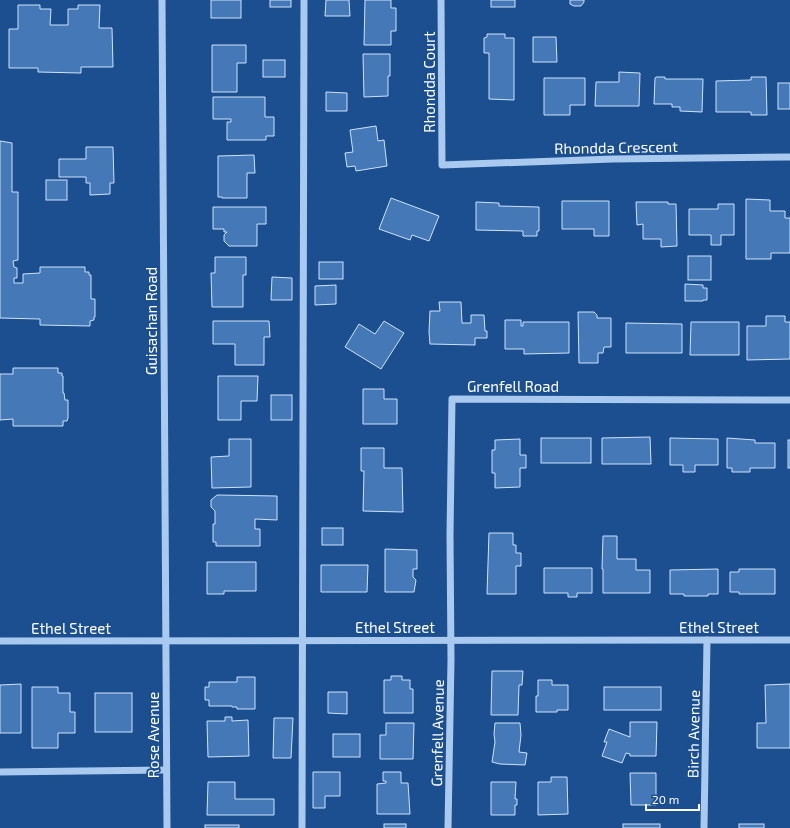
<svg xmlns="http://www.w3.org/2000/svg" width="790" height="828" font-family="'Exo 2',sans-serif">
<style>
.building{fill:#4478b7;stroke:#cfe3fa}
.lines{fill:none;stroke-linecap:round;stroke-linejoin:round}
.minor{stroke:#a9c9ee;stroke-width:7}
.labels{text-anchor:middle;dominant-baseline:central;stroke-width:3.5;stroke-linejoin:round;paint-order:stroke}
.street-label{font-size:15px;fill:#fff;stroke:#1b4f8f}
</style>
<rect width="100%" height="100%" fill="#1b4f8f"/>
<!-- building -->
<g class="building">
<rect x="211" y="0" width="30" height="18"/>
<rect x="270" y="0" width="21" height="7"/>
<path d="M326,0H349L350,16H325Z"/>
<path d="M365,0H391V8H396V31H391V45H364Z"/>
<rect x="491" y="0" width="24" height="7"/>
<path d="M570,0H584V2L581,6H574L570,4Z"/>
<path d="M18,5H40V9H51L50,25H68V9H78V5H100L99,28H112L113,67H81V73L38,72V68H9V29H18Z"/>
<path d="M487,34H505V38H514V100L489,99V53H484V38L487,37Z"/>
<path d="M533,37H556L557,62H533Z"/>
<path d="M212,45H246V63H237V92H212Z"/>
<path d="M363,54H390V76H388V96L364,97Z"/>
<rect x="263" y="60" width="22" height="17"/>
<path d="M619,72L640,73L639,106H595L596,82H619Z"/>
<path d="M656,77H665V79H703L702,112L680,111V107H672V104H654L655,78Z"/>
<path d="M751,77H766L767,115H751V112H716V81L751,80Z"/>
<path d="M544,78H585V105H570V115H544Z"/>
<rect x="778" y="83" width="12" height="26"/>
<path d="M326,92L347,93V111H326Z"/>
<path d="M213,97H265V117H274V136H266V140H227V122H231V119H213Z"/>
<path d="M376,126L378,141L384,140L387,166L356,171L355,166L347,167L345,153L353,152L350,130Z"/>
<path d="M0,141L12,143V192H18V260L13,261L14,267L17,268V278H14V283H23V274L40,273V267H85V272H89V275H91V299H95V317H94V320L90,321V326L40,325V319L0,318Z"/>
<path d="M86,147H113L114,183H110V194L90,195V183H86V177H59V159H86Z"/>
<path d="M254,155L255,173H247V198H222V197H218V156Z"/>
<rect x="46" y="180" width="21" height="20"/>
<path d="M391,198L439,216L429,241L412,235L410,240L379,229Z"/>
<path d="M746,199L770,200V211H785V218H790V253H771V259H746Z"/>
<path d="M562,201H609V236H594V229H562Z"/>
<path d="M476,202L499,203V206L539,207V231H537V236H523V231L476,230Z"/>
<path d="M636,202H668V204H676L677,246L661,247V239H643V224L637,225Z"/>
<path d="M718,204H734V235H721V245H711V235H689V209H718Z"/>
<path d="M213,207H266V224H257V246H229L224,241V235L227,232H224V229H213Z"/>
<rect x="688" y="256" width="23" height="24"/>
<path d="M215,257H246V275H243V307H212L211,273H215Z"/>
<rect x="319" y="262" width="24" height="17"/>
<path d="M272,277L292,278V300H271Z"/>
<path d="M685,284L703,285V288H707V300H703V301H685Z"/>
<path d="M336,285V304L315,305V286Z"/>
<path d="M439,302H461L462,323H471V315H484L485,331H487V338H475V345L430,344L429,332L430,311H440Z"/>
<path d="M578,312H594L597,315V318H611V347H604L603,353H598V363H579Z"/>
<path d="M766,316H785V322H790V359L747,360V326H766Z"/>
<path d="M505,320H521V326H523V322H569V353L524,354V349H505Z"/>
<path d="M213,321H269L270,337H264V365H235V344H213Z"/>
<path d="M384,321L404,333L381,369L345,347L359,324L375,334Z"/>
<path d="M691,322H739V355H690Z"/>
<path d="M626,323L682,324V353H626Z"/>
<path d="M13,368H58V373H62V376H63V393H64L65,400H68V418L67,421H63V426H13V419L0,420V374H13Z"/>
<path d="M218,376H258L257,401H241V420H218Z"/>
<path d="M363,389H384V399H397V424H363Z"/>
<rect x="271" y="395" width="21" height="25"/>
<path d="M650,437L651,464H602V438Z"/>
<rect x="541" y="438" width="50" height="25"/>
<path d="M670,438L718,439V465H695V472H683V465H670Z"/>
<path d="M727,438L755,440V443H775V468H750V472H732V468H727Z"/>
<path d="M229,439H251V487L212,488L211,457L229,456Z"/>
<path d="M520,439V455H526V468H520V487L495,488V473H492V450H495V440Z"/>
<rect x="788" y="440" width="2" height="28"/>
<path d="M361,448H384V468H402L403,512L363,511L364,471H361Z"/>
<path d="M217,495L277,496V520L255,519V529H260V546H216V542H213V524H215V511L211,507V500Z"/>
<rect x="322" y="528" width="21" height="17"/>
<path d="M489,533H513V545H516V553H521V566H516V594H487Z"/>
<path d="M603,536H617V559H636V570H650V593H603V569H602Z"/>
<path d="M385,549L417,550V569H413V577L416,580L414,592H385Z"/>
<path d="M207,562H256V591H224V594H207Z"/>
<path d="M321,565H368L367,592H321Z"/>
<path d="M544,568H592V593H577V597H568V593H544Z"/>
<path d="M718,569V594H708V596H684V594H670V570Z"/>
<path d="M739,569H775V594H739V592H730V572H739Z"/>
<path d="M492,671H523L522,685H519L518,715H491Z"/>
<path d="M391,676H402V680H410V689H413V713H384V680H391Z"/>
<path d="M237,677H255V709H237V707H232V706H209V700H205V687H209V682H237Z"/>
<path d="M538,680H552V685H568V710H557V712H536V696H538Z"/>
<path d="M21,684V733H0V685Z"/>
<path d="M790,684V748H757V723H766L765,685Z"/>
<path d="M32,687H58V693H70V712H75V733H58V748H32Z"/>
<rect x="604" y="687" width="57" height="23"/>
<path d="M328,692H347V714L328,713Z"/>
<rect x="95" y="693" width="37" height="39"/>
<path d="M225,717H232V721L248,720L249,756L208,757L207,721H225Z"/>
<path d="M274,718H293L291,758H273Z"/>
<path d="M630,722H657L656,756H630V754L626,753L622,763L602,756L607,742H604L609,729L630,737Z"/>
<path d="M386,723H414L413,759H380V735H386Z"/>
<path d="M495,723H520L521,735L519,752L527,753L525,765L500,764L492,762L495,742L494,734Z"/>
<rect x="333" y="734" width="27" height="23"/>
<path d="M313,772H340V796H325V808H313Z"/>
<path d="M383,772H401V783H408L410,814H377V784L386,783V781H383Z"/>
<path d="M630,773H656V805H631Z"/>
<path d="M551,777H567L568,814L538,815V782H551Z"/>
<path d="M208,782H235V799H274V815H207Z"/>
<path d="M491,782H516L515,799H517V805H515V815H491Z"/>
<rect x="384" y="824" width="22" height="4"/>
<rect x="623" y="824" width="37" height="4"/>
<rect x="739" y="824" width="25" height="4"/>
<rect x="205" y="825" width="34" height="3"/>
</g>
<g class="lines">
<!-- minor -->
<g class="minor">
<path d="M162,0L167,828"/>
<path d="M441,0L442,165L613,159L790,157"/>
<path d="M0,641L790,640"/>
<path d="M0,772L166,770"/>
<path d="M302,828L304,0"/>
<path d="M448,828L451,660L450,535L452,399L790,400"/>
<path d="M704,828L707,640"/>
</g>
</g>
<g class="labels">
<!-- street labels -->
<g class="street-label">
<text transform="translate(429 82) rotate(-90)">Rhondda Court</text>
<text transform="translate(616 147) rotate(-1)">Rhondda Crescent</text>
<text transform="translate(151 321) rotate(-90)">Guisachan Road</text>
<text x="513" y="386">Grenfell Road</text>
<text x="395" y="627">Ethel Street</text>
<text x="719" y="627">Ethel Street</text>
<text x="71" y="628">Ethel Street</text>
<text transform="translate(437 733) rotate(-89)">Grenfell Avenue</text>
<text transform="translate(693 734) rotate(-89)">Birch Avenue</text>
<text transform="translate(153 735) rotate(-90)">Rose Avenue</text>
</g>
</g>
<!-- scale -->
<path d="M646 804v6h53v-6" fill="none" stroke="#ffffff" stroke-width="2"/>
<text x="652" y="804" font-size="12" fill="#ffffff" stroke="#1b4f8f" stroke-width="3" paint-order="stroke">20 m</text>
</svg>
